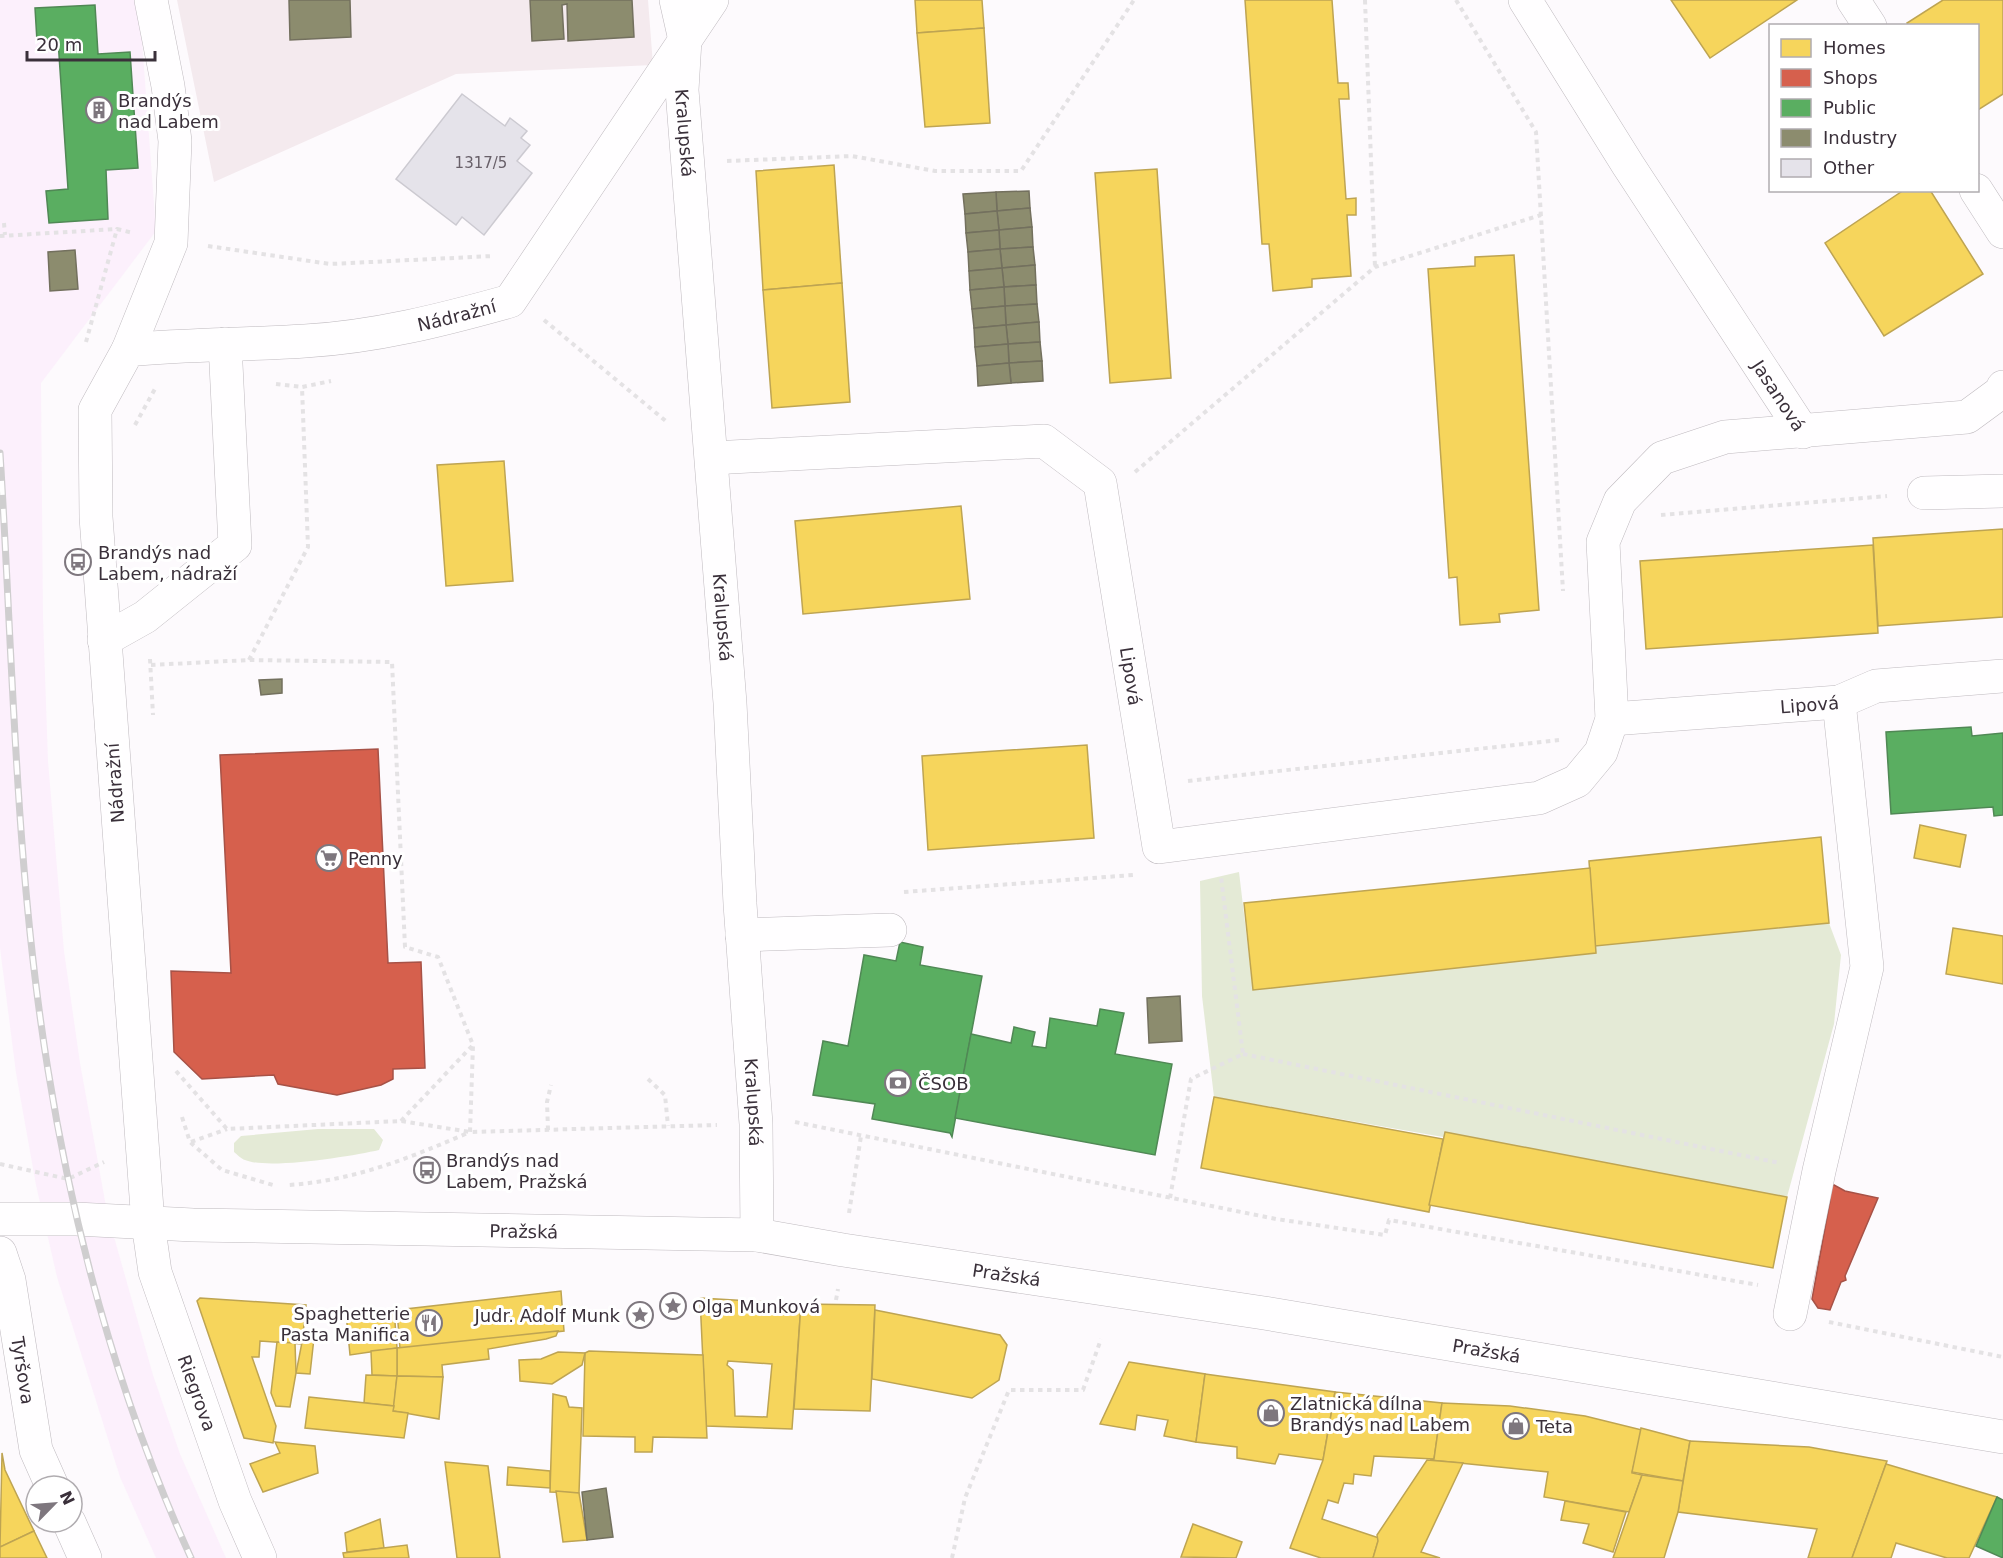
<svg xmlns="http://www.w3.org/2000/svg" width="2003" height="1558" font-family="'DejaVu Sans',sans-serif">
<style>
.built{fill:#fcf0fc}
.industrial{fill:#f4eaee}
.green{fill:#e4ead6}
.homes{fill:#f6d55c;stroke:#bea452;stroke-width:1.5;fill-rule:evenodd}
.shops{fill:#d6604d;stroke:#a75247;stroke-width:1.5}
.public{fill:#5aae61;stroke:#508855;stroke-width:1.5}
.industry{fill:#8c8c6e;stroke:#73705e;stroke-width:1.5}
.building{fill:#e5e3ea;stroke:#cccad1;stroke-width:1.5}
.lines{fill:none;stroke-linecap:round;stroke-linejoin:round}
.minor-casing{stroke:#bfbabf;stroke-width:34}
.major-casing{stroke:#bfbabf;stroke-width:34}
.path{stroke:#e4e2e4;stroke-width:4;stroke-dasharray:4.5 4.5;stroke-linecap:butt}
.minor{stroke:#fffeff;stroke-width:33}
.major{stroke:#fffeff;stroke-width:33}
.rail-casing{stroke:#cfcecf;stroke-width:7}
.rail{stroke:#fff;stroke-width:4.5;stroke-dasharray:14;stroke-linecap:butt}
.labels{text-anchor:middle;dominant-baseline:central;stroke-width:6;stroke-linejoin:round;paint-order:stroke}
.number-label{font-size:15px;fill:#686069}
.poi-label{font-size:18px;fill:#3a303a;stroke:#fff;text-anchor:start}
.street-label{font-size:18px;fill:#3a303a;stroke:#fff}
</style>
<rect width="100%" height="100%" fill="#fdfafd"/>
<!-- built -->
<path class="built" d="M0,0H139L156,231L41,383L43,617L48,761L64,951L80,1063L107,1212L153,1375L180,1454L226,1558H156L120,1477L57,1277L36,1185L16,1073L0,948Z"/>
<!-- industrial -->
<path class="industrial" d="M177,0H648L653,65L456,74L214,182Z"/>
<!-- green -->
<g class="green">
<path d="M1239,872L1253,990L1596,953L1595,946L1829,923L1841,955L1834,1024L1787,1197L1214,1097L1202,996L1200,881Z"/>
<path d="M318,1129H374L383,1140L379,1150C353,1156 268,1170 245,1160C241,1159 237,1154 234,1152V1143L241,1136Z"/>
</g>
<!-- homes -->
<g class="homes">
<path d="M915,0H982L984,28L917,33Z"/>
<path d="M1245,0H1332L1338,83H1348L1349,99H1339L1346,199L1356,198V215H1347L1351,276L1312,279V287L1273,291L1269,244H1262Z"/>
<path d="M1671,0H1797L1710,58Z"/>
<path d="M1943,0H2003V94L1978,110V26H1909L1907,23Z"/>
<path d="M984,28L990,123L925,127L917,33Z"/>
<path d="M834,165L842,283L763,290L756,171Z"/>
<path d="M1157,169L1171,378L1110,383L1095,173Z"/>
<path d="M1904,190H1930L1983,274L1884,336L1825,243Z"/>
<path d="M1514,255L1539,610L1499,614L1500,622L1460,625L1457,577L1449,578L1428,269L1475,266V257Z"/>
<path d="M842,283L850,402L772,408L763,290Z"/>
<path d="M504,461L513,581L446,586L437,465Z"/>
<path d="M961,506L970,599L803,614L795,521Z"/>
<path d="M2003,529V617L1878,626L1873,538Z"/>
<path d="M1873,545L1878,633L1646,649L1640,561Z"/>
<path d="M1087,745L1094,838L928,850L922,756Z"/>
<path d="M1920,825L1966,835L1960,867L1914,858Z"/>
<path d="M1821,837L1829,923L1595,946L1589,861Z"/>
<path d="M1590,868L1596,953L1253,990L1244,903Z"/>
<path d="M1953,928L2003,936V984L1946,974Z"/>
<path d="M1214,1097L1443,1139L1429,1212L1201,1168Z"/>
<path d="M1445,1132L1787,1197L1773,1268L1429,1205Z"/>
<path d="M561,1291L564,1331L400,1349L397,1310Z"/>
<path d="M200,1298L306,1305L302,1344L260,1341L259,1357H252L276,1426L273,1443L244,1438L197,1301Z"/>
<path d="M700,1298L801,1304L792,1429L706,1426ZM728,1361L772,1364L767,1417L735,1416L733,1370L727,1365Z"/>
<path d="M801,1304L875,1305L870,1411L794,1409Z"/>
<path d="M394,1309L397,1348L350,1355L346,1313Z"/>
<path d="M875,1310L1000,1335L1007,1345L999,1380L972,1398L872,1379Z"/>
<path d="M558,1331L556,1336L546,1339L488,1349L489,1359L442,1365L443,1377L397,1376V1348Z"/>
<path d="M303,1337L314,1338L310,1374L296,1373Z"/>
<path d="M277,1342L295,1343L296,1373L290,1407L276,1406L271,1393Z"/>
<path d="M397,1348V1376L372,1375L371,1351Z"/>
<path d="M589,1351L703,1355L707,1438L653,1437L652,1452H635V1437L583,1436L585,1353Z"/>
<path d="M558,1352L585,1353L582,1365L552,1384L520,1381L519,1360L541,1359Z"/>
<path d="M1129,1362L1205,1374L1196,1442L1164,1436L1168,1420L1137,1415L1135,1430L1100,1424Z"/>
<path d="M1205,1374L1335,1392L1323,1460L1279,1454L1275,1464L1237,1458V1447L1196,1442Z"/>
<path d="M366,1375L397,1376L394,1406L364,1403Z"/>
<path d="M397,1376L443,1377L439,1419L393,1411Z"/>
<path d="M1335,1392L1442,1403L1434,1459L1374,1456L1371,1476L1354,1474L1353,1484L1344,1483L1338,1503L1328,1500L1322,1519L1379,1538L1373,1558H1321L1290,1548L1323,1460Z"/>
<path d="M553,1394L566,1397L569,1407L582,1408L579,1493L550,1492Z"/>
<path d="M309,1397L394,1406L393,1411L408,1413L404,1438L305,1428Z"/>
<path d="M1442,1403L1510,1406L1585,1416L1642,1430L1632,1473L1642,1475L1629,1512L1544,1497L1548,1472L1430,1460L1434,1459Z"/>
<path d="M1641,1428L1690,1441L1683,1481L1632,1472Z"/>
<path d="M1690,1441L1809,1447L1887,1461L1852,1558H1808L1817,1529L1678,1512Z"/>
<path d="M275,1442L315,1446L318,1473L263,1492L250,1464L280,1453Z"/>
<path d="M2,1453L5,1470L34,1531L0,1547Z"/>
<path d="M1427,1460L1463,1463L1421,1552L1440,1558H1373L1378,1541L1377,1535Z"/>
<path d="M445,1462L488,1466L500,1558H457Z"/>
<path d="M1886,1464L1997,1497L1969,1558H1947L1896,1543L1891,1558H1852Z"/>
<path d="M508,1467L550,1471V1488L507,1485Z"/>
<path d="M1642,1475L1683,1481L1678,1512L1664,1558H1613Z"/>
<path d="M556,1491L579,1493L587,1540L563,1542Z"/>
<path d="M1565,1501L1626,1512L1613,1552L1583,1543L1589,1524L1561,1520Z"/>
<path d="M380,1519L384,1548L347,1552L345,1533Z"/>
<path d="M1193,1524L1242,1542L1236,1558L1181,1557Z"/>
<path d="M34,1531L47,1558H0V1547Z"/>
<path d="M407,1545L409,1558H344L343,1553Z"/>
</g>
<!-- shops -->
<g class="shops">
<path d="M378,749L388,963L421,962L425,1068L393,1069V1079L381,1085L337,1095L278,1084L274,1075L202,1079L174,1052L171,971L231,973L220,755Z"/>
<path d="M1834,1185L1845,1191L1878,1198L1845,1276L1846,1280L1841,1282L1830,1310L1818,1308L1812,1299L1830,1201L1828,1189Z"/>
</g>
<!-- public -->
<g class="public">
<path d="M95,5L98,54L130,52L138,168L106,170L108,219L49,223L46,191L68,189L58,40L37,41L35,8Z"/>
<path d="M1971,727L1972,736L2003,733V815L1994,816L1993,807L1891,814L1886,732Z"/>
<path d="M900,942L923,947L920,965L982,976L952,1137L950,1133L872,1119L875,1104L813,1095L823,1041L848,1046L864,955L896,961Z"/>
<path d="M1100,1009L1124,1013L1115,1054L1172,1064L1155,1155L955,1118L971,1034L1011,1043L1014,1027L1035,1032L1032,1046L1046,1048L1050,1018L1097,1026Z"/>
<path d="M1997,1497L2003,1500V1558L1976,1546Z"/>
</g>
<!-- industry -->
<g class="industry">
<path d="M289,0H350L351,37L290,40Z"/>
<path d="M530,0H632L634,37L568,41L567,4L562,5L564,39L532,41Z"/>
<path d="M1029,191L1030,208L997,211L996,192Z"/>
<path d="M996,192L997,211L965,214L963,194Z"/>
<path d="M1030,208L1032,227L999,230L997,211Z"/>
<path d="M997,211L999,230L966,233L965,214Z"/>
<path d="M1032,227L1033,247L1000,249L999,230Z"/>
<path d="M999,230L1000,249L968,252L966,233Z"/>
<path d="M1033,247L1035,265L1002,268L1000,249Z"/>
<path d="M1000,249L1002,268L969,271L968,252Z"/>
<path d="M75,250L78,289L50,291L48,252Z"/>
<path d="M1035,265L1036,285L1004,287L1002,268Z"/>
<path d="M1002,268L1004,287L970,290L969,271Z"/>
<path d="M1036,285L1037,304L1005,306L1004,287Z"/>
<path d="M1004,287L1005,306L972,309L970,290Z"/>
<path d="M1037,304L1039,322L1006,325L1005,306Z"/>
<path d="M1005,306L1006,325L974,328L972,309Z"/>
<path d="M1039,322L1040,342L1008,344L1006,325Z"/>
<path d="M1006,325L1008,344L975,347L974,328Z"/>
<path d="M1040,342L1042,361L1009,363L1008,344Z"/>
<path d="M1008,344L1009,363L977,366L975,347Z"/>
<path d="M1042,361L1043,381L1011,383L1009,363Z"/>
<path d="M1009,363L1011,383L978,386L977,366Z"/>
<path d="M282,679V693L261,695L259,680Z"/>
<path d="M1180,996L1182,1041L1149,1043L1147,998Z"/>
<path d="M606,1488L613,1537L587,1540L582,1492Z"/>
</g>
<!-- building -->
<path class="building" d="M462,94L505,126L510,118L527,131L521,138L530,145L517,161L532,173L484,235L462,217L456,225L396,179Z"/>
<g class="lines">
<defs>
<g id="minor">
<path id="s1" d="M676,0L685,40L682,90L730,703L740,904L756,1124L757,1235"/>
<path id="s2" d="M1525,0L1628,165L1803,432"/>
<path d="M1853,0L1870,26"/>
<path d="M1976,190L2003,232"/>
<path d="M128,350L171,243L175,141L168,86L151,0"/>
<path id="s3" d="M712,458L1044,441L1100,483L1159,847L1539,798L1577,781L1601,752L1612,719L1603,542L1620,501L1662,458L1725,437L1967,417L2001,392L2003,387"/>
<path d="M1924,493L2003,491"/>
<path d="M104,640L145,617L235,545L225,344"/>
<path id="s4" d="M1612,719L1839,702L1876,686L2003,676"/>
<path d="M742,935L890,930"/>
<path id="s5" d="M0,1253L9,1280L36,1450L52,1486"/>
<path d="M1790,1314L1819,1171L1867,967L1839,702"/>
<path d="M69,1522L85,1558"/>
<path id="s6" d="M260,1558L235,1501L155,1272L148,1223L96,517L95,410L128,350C187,344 245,345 305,341C375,337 442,320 510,301L712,0"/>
</g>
<g id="major">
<path id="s7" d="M0,1219H76L193,1225L757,1235L843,1250L1264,1313L2003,1437"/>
</g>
</defs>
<!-- minor casing -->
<use href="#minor" class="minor-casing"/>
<!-- major casing -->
<use href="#major" class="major-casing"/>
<!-- path -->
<g class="path">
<path d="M1365,0L1375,267"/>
<path d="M1456,0L1536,132L1563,591"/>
<path d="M727,161L852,156L935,171H1021L1134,0"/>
<path d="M4,223L5,235"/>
<path d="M0,236L117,229"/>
<path d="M208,246L330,264L493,256"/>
<path d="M544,320L667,422"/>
<path d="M86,342L117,229L133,233"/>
<path d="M276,384L302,387"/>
<path d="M135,425L156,387"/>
<path d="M1135,472L1375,267L1541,215"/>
<path d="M1661,515L1887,496"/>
<path d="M150,659L153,715"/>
<path d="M249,660L308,547L302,387L331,381"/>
<path d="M151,665L249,660L392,662L405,947L438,957L473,1045L470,1132C409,1158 357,1180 289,1185"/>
<path d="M1188,781L1559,740"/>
<path d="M904,892L1133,875"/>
<path d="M1243,1054L1780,1163"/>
<path d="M176,1071L227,1129L401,1121L470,1132L717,1125"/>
<path d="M648,1079L665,1095L668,1126"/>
<path d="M182,1117L190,1142L222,1170L273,1185"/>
<path d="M401,1121L472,1046"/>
<path d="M795,1122L1276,1219L1385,1235L1389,1220L1758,1285"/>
<path d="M548,1130L547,1102L551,1085"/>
<path d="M191,1142L227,1129"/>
<path d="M0,1164L68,1179L104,1162"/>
<path d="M1170,1198L1191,1079L1243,1054L1221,877"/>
<path d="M849,1213L861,1136"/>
<path d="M836,1300L838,1289"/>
<path d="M1829,1322L2003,1357"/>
<path d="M952,1558L965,1498L1009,1390H1083L1101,1339"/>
</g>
<!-- minor -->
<use href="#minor" class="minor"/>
<!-- major -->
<use href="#major" class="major"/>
<defs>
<path id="rail" d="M0,453C13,659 15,867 48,1070C75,1239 120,1402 191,1558"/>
</defs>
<!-- rail casing -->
<use href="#rail" class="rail-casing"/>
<!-- rail -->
<use href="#rail" class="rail"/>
</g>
<!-- icons -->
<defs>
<symbol id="building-ring" viewBox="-11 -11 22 22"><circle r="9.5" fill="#fff" stroke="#7e777e" stroke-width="1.5"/><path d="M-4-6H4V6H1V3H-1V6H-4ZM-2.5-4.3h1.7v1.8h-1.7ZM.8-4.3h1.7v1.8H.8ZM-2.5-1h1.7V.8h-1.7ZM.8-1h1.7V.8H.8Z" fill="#7e777e"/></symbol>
<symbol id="bus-ring" viewBox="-11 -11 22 22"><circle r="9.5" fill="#fff" stroke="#7e777e" stroke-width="1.5"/><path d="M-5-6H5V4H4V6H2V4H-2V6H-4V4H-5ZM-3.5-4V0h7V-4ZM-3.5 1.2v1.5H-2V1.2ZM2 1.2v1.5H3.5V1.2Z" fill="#7e777e"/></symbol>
<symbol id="supermarket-ring" viewBox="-11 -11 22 22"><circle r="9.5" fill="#fff" stroke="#7e777e" stroke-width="1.5"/><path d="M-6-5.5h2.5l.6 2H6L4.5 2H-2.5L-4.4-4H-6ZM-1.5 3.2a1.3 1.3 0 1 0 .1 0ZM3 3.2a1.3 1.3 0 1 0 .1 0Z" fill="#7e777e"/></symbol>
<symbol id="bank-ring" viewBox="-11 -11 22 22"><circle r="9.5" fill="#fff" stroke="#7e777e" stroke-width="1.5"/><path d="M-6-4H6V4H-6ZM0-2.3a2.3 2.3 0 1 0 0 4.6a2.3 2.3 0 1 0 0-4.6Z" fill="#7e777e"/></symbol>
<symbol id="sight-ring" viewBox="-11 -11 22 22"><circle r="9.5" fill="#fff" stroke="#7e777e" stroke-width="1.5"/><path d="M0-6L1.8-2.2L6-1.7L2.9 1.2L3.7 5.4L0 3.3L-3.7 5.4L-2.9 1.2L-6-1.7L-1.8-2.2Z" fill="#7e777e"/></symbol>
<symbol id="restaurant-ring" viewBox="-11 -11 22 22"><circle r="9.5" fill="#fff" stroke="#7e777e" stroke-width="1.5"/><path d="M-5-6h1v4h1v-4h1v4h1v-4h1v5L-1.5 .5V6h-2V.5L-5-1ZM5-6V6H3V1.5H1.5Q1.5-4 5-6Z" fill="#7e777e"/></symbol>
<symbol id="shop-ring" viewBox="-11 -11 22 22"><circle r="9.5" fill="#fff" stroke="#7e777e" stroke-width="1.5"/><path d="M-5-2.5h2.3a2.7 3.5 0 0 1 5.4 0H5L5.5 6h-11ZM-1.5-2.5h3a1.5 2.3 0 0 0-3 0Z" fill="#7e777e"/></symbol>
</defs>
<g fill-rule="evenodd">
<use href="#building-ring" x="84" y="95" width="30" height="30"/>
<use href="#bus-ring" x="63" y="547" width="30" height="30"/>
<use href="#supermarket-ring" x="314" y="843" width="30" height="30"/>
<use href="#bank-ring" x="883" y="1068" width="30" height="30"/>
<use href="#bus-ring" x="412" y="1155" width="30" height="30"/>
<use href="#sight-ring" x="658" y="1291" width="30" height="30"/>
<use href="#sight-ring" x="625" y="1300" width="30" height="30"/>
<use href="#restaurant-ring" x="414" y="1308" width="30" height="30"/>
<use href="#shop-ring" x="1256" y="1398" width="30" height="30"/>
<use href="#shop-ring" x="1501" y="1411" width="30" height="30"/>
</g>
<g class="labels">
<!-- number labels -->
<g class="number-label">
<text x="481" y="163">1317/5</text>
</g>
<!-- poi labels -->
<g class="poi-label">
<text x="118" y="100">Brandýs<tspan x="118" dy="21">nad Labem</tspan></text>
<text x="98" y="552">Brandýs nad<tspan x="98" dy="21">Labem, nádraží</tspan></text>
<text x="348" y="858">Penny</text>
<text x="918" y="1083">ČSOB</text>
<text x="446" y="1160">Brandýs nad<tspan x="446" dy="21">Labem, Pražská</tspan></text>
<text x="692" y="1306">Olga Munková</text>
<text x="410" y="1313" text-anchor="end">Spaghetterie<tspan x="410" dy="21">Pasta Manifica</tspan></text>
<text x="620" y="1315" text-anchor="end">Judr. Adolf Munk</text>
<text x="1290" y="1403">Zlatnická dílna<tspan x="1290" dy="21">Brandýs nad Labem</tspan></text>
<text x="1536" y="1426">Teta</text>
</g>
<!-- street labels -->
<g class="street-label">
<text stroke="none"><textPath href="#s1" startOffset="134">Kralupská</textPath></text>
<text stroke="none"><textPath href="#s6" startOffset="1569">Nádražní</textPath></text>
<text stroke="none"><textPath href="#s2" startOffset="470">Jasanová</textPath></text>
<text stroke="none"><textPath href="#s1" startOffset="620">Kralupská</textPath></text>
<text stroke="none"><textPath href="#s3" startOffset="598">Lipová</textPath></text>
<text stroke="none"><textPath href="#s4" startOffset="198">Lipová</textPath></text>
<text transform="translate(115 783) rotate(-94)">Nádražní</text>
<text stroke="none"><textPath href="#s1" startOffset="1106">Kralupská</textPath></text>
<text stroke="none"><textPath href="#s7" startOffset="524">Pražská</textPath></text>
<text stroke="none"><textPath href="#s7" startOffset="1010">Pražská</textPath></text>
<text stroke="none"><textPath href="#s7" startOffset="1496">Pražská</textPath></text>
<text stroke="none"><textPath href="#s5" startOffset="120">Tyršova</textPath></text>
<text transform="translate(197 1393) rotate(70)">Riegrova</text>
</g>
</g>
<!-- legend -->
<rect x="1769" y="24" width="210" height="168" fill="#ffffff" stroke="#b0acb0" stroke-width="1.5"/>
<rect x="1781" y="39" width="30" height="18" fill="#f6d55c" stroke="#b0acb0" stroke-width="1.5"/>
<text x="1823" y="54" font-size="18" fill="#3a303a">Homes</text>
<rect x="1781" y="69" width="30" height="18" fill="#d6604d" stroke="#b0acb0" stroke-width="1.5"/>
<text x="1823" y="84" font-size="18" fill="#3a303a">Shops</text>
<rect x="1781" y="99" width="30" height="18" fill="#5aae61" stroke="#b0acb0" stroke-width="1.5"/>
<text x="1823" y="114" font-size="18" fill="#3a303a">Public</text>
<rect x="1781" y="129" width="30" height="18" fill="#8c8c6e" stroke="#b0acb0" stroke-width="1.5"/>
<text x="1823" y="144" font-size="18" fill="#3a303a">Industry</text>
<rect x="1781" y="159" width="30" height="18" fill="#e5e3ea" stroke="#b0acb0" stroke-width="1.5"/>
<text x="1823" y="174" font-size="18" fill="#3a303a">Other</text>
<!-- north arrow -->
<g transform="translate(54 1504) rotate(65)"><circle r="28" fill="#ffffff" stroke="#b0acb0" stroke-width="1.5"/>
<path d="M0-4.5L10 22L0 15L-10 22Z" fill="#7e777e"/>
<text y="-9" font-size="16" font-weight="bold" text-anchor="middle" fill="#3a303a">N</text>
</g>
<!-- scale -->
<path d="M27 51v9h128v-9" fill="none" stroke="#3a303a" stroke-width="3"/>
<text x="36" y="51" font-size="18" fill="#3a303a" stroke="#ffffff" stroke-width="4.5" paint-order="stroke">20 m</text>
</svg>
